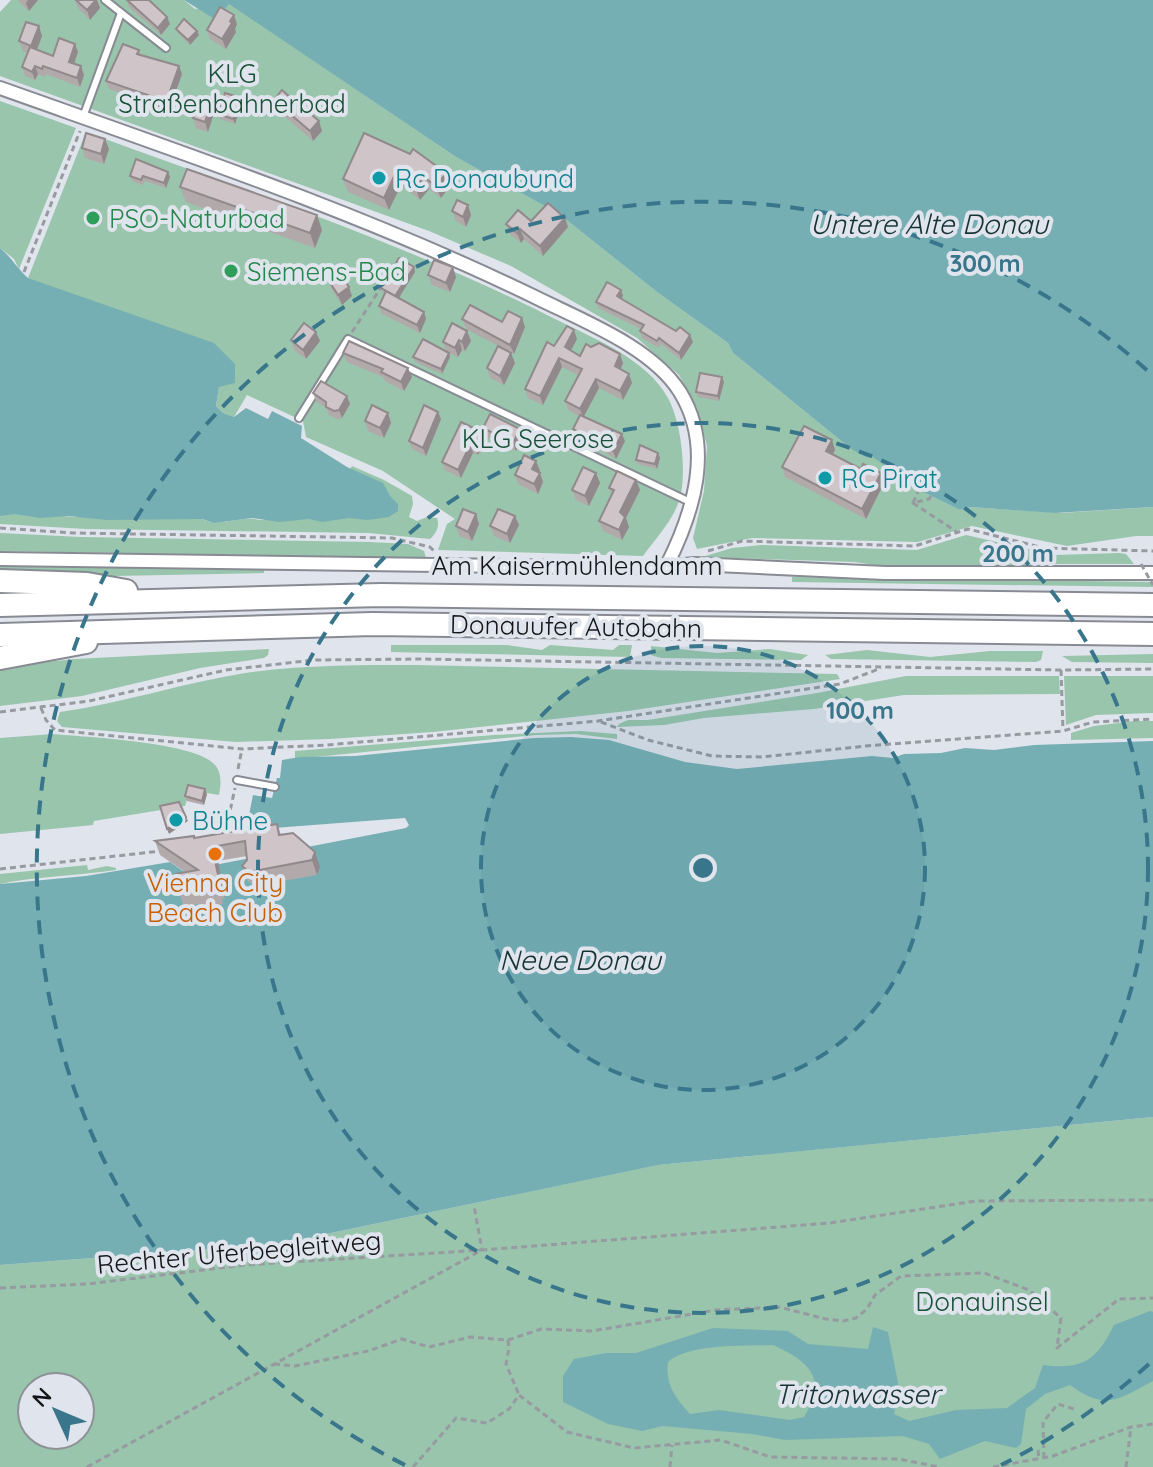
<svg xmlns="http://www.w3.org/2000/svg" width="1153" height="1467" font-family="Quicksand,sans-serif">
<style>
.green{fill:#98c5ac;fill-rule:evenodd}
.water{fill:#76afb3;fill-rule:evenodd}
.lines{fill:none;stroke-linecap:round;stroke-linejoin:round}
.service-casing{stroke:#888b93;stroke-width:10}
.minor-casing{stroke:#888b93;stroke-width:16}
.motorway-casing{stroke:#888b93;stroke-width:26}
.path{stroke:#979aa0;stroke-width:3;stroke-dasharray:6 4;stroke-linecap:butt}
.service{stroke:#fff;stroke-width:6}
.minor{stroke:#fff;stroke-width:12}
.motorway{stroke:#fff;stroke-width:22}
.path-bridge{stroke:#979aa0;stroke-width:3;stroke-dasharray:6 4;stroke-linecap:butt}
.wall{fill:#b2a9ab}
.shaded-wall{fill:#91898b}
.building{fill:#cfc4c7;stroke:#91898b;stroke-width:2}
.ring{fill:none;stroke:#39768c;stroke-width:4;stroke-dasharray:14 10}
.culture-dot{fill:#0f9aa8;stroke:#e0e4ec;stroke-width:3}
.leisure-dot{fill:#2e9e5b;stroke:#e0e4ec;stroke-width:3}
.food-dot{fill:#e8710a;stroke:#e0e4ec;stroke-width:3}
.labels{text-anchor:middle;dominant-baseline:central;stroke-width:8;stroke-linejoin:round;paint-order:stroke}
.park-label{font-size:26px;fill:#1a5239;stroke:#e0e4ec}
.culture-label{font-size:26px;fill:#0d838f;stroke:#e0e4ec;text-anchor:start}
.leisure-label{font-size:26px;fill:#27864d;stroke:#e0e4ec;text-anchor:start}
.street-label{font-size:26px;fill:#141518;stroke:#e0e4ec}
.food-label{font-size:26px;fill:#c56008;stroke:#e0e4ec}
.water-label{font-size:28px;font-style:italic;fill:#153335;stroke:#e0e4ec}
.centre{fill:#39768c;stroke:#e0e4ec;stroke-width:4}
.ring-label{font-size:24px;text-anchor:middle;font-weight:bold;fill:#39768c;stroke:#e0e4ec;stroke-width:8;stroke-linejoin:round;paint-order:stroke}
</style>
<rect width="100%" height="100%" fill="#e0e4ec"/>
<!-- green -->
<g class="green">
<path d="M11,0H184L195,9L229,3L456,157L559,214L657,292L728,343L733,353L851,449L867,458L870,454L921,491L960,510L970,507L1061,513L1153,507V536H1136L1067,546L972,526L918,542L752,538L697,549L693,538L704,491L707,446L697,408L679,375L637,338L511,266L429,231L0,76V12Z"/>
<path d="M0,101L76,128L19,269L14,259L0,248Z"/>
<path d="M86,132C244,190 405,243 555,319C593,338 647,359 668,398C681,422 686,467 681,494C676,517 657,537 643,556L438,550L447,524L455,519L383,471L306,437L303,421L247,395L234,417L223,413L216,406L219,387L28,278Z"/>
<path d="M352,466L384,480L412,496L413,504L409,517L417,521L427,517L437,518C440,526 436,534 430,539L369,533L86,529L0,524V510L74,517L93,514L128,519H202C220,528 241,515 260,520L314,519L321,516Z"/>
<path d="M0,533L81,537L370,542L408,544L424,551L426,558L0,551Z"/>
<path d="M966,535L1055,555L1119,553L1126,554L1134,564H1048L939,569L887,567L855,562L702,557L732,548L761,545L917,550Z"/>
<path d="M0,566L230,568L264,569V573L114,576L0,572Z"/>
<path d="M792,577L1153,582V587L792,582Z"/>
<path d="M391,645H507L542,650L550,645L613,650L619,645H632L630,657L391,652Z"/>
<path d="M651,646L717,653L770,649L808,655L801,660L661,658L651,655Z"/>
<path d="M269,649L268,655L264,658L200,668L82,696L0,706V667L75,659Z"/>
<path d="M867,650L930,657L990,651H1043L1041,660L1036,662L831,659L825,655Z"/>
<path d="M1153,654V663L1072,662L1062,656Z"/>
<path d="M416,665L837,674L840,679L628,711L433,732L330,739L236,742L62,727L57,721L60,712C123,703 183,683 245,673C299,665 362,665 416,665Z"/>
<path d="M906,676H1059L1060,694L904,695L814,709L704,718L664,725L617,727L619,724L628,720H648L817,693Z"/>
<path d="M1064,676H1153V713L1096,715L1066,725Z"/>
<path d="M1134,721H1153V738L1071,740V733L1094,726Z"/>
<path d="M580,731L617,734V739L576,734L536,735L295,759V751L494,735Z"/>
<path d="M53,734C84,737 197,742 215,765C222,773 221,785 219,795L190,790L185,806L94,821L93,825L0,834V738Z"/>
<path d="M87,865L88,870L107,866L116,868V870C76,876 38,876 0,884V874Z"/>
<path d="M1153,1117V1467H0V1265L278,1244L657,1165ZM32,1387H80V1435H32Z"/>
</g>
<!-- water -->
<g class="water">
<path d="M184,0H1153V507L1055,513L970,507L960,510L921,491L870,455L867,458L851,449L733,353L728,343L657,292L559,214L456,157L229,4L216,20Z"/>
<path d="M0,248C11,257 17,268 28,278L214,343L235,364V383L219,387L216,406L223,413L234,417L246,408L268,419L272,411L302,426L301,438L347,467L383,483L390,496L398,504V511L389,517L367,520L349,518L322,522L309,519L279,522L252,518L214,523L202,519L107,520L68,516L40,518L15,514L0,516Z"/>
<path d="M571,737L609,740L685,762L737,769L872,756L893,758L904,754L941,753L965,748L994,750L1034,745L1153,741V1117L658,1165L278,1244L0,1265V884L86,876L170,862L183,871L406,828L409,825L405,818L246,830L253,795L272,798L277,778H280L282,760L300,757L355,756L534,738Z"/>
<path d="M1150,1311L1153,1312V1381C1117,1400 1106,1411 1070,1385L1045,1394L1026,1409L1021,1444L1016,1448L985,1441L940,1459L929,1444L903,1436L785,1440L752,1434L663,1426L642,1431L608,1424L563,1402V1376L574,1359L606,1353H636L713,1328L788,1331L808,1344L868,1349L873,1327L888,1332L899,1388L894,1414L909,1421L956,1410L1007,1408L1035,1388L1043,1365C1083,1370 1097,1360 1114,1325ZM773,1345C810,1362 828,1378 804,1417L790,1420L719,1410L690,1414C675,1398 665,1384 668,1362C689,1343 745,1346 773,1345Z"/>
</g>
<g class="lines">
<defs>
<g id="service">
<path d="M105,0L166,48"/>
<path d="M83,117L121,13"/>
<path d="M299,418L348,339L690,502"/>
<path d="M237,780L275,787"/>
</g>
<g id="minor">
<path d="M0,88C180,152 362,213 535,297C581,320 652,347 680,392C714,447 694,511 667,565"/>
<path d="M0,559L648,568L695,564L885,573H1153"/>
</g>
<g id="motorway">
<path d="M0,581L87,584L126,591"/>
<path d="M0,605L381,595L1153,605"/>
<path d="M0,635L372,624L1153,634"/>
<path d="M0,658L86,642"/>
</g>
</defs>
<!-- service casing -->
<use href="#service" class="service-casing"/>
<!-- minor casing -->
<use href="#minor" class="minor-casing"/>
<!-- motorway casing -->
<use href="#motorway" class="motorway-casing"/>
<!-- path -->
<g class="path">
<path d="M24,272L80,131"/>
<path d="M352,332L389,275"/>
<path d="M931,496L929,499L913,503L957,532"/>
<path d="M913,503L919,489"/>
<path d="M0,528L73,533L392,538L430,547L434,551"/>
<path d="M708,551L742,541L915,546L968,529L1044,548L1153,551"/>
<path d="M1061,670L1063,730"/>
<path d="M41,708L46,720L55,730L242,749L327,745L598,721L840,684L881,668"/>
<path d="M0,712L89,701L226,670L314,660L422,659L1061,670L1153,669"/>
<path d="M601,722L648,740L712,756L762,757L866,746L1063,731L1093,722L1153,719"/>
<path d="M238,769L242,749"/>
<path d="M218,836L227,825L235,788"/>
<path d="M0,869L161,851"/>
<path d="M0,1288L87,1284L245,1265L482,1250L474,1206"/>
<path d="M508,1340L509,1348L506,1364L519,1395"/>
<path d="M274,1364L295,1366L368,1351L402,1339L429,1347L470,1337L508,1340L541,1329L592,1331L716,1310L779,1307L826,1319L843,1321L856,1318L867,1309L875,1295L901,1276L984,1273L1029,1290L1061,1318L1057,1348L1119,1299L1153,1298"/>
<path d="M1038,1450L1039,1459"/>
<path d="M1044,1458L1043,1422L1058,1404L1077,1410"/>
<path d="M87,1467L482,1250L830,1223L976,1201L1153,1200"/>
<path d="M413,1467L456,1418L487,1423L509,1409L519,1395L567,1432L634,1448L721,1440L770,1457L899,1459L939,1467"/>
<path d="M670,1467L672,1445"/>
<path d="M993,1467L1053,1456L1131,1427L1153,1424"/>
<path d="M1126,1467L1131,1427"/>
</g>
<!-- service -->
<use href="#service" class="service"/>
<!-- minor -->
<use href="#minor" class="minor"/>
<!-- motorway -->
<use href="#motorway" class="motorway"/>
<!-- path-bridge -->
<path class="path-bridge" d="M1141,564L1153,585"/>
</g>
<!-- wall -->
<g class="wall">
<path d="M19,0H38L29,11L19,2Z"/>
<path d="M75,0H97L100,8L90,20L78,8Z"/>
<path d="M127,0L170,24L161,35L129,7Z"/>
<path d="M237,24L235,29L236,32L226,49L210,39L207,30Z"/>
<path d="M176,29L199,35L190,45L178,33Z"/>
<path d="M42,36L37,50L53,56L75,44L78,52L74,64L84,75L80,87L46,74L45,77L38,74L35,80L25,76L22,67L27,53L23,51L19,41Z"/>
<path d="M139,50L141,55L182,74L167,116L151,111L148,103L109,89L106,81Z"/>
<path d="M274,100L295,102L314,114L313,116L322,131L313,141L277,110Z"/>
<path d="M242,103L235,124L220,119L218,114Z"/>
<path d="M214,113L208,132L196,128L193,118Z"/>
<path d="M364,133L450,186L441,198L429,189L420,200L401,185L389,210L348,192L343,179Z"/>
<path d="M105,139L109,149L104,164L85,158L82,148Z"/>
<path d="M168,172L170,177L166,188L145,181L143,185L132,181L130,176Z"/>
<path d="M180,187L317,215L322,230L315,248L186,202Z"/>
<path d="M452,211L471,215L466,227L456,221Z"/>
<path d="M565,218L568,227L543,256L524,239L521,243L510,234L506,224Z"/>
<path d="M414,267L415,272L398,298L424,312L426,319L420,333L382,314L379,306L385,294L383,293L381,288Z"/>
<path d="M428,275L456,277L450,292L432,285Z"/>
<path d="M329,281L352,296L342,305L332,290Z"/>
<path d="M621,290L623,296L621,299L693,342L681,360L661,344L659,348L642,338L640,331L641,329L598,308L596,302Z"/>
<path d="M462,319L502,322L525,327L514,354L466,329Z"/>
<path d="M452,323L471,341L465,351L462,350L458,357L449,353L450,357L442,374L415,362L413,357L446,351L443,342Z"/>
<path d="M577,339L571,350L580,356L623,363L621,369L632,383L623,400L599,388L584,416L625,441L616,459L576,437L573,429L579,416L568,410L565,401L578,375L562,367L543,405L528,398L525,389L554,346Z"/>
<path d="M291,340L320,341L306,359L294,350Z"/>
<path d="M343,353L412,377L404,391L385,381L383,377L347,362Z"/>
<path d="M515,363L504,385L490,378L487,368Z"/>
<path d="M724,382L719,401L698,397L696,392Z"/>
<path d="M313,393L350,404L342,418L337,419L329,415L327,409L316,401Z"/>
<path d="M438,412L441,419L426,456L412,449L409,441Z"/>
<path d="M388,413L391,423L384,438L368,431L365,421Z"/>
<path d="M483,428L523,437L516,451L486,437Z"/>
<path d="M482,432L485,439L478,455L473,453L461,478L445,470L442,462Z"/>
<path d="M835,450L833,454L884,483L866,519L785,477L782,467Z"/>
<path d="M658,453L660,458L657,469L638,464L636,460Z"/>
<path d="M536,461L543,482L538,494L518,484L515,475Z"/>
<path d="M600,483L589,506L576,500L572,490Z"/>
<path d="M609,488L640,490L626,518L629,527L622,540L603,531L599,521L612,495Z"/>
<path d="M479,524L472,541L459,536L456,526Z"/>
<path d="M519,525L510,543L494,536L490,526Z"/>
<path d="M207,794L204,805L187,801L185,796Z"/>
<path d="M277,824L281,835L320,867L317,875L254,886L247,880L242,866L247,860V856L218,861L225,899H222L223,904L200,909L198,904L184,907L179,892L185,872L160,855L155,841L195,838Z"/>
</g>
<!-- shaded-wall -->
<g class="shaded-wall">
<path d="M28,0H38L29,11L26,3Z"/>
<path d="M96,0H97L100,8L90,20L87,10Z"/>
<path d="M234,15L237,24L235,29L236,32L226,49L222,39Z"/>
<path d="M167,17L170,24L161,35L158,28Z"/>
<path d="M39,26L42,36L35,55L31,46Z"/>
<path d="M197,31L199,35L190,45L188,40Z"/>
<path d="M75,44L78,52L72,70L69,62Z"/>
<path d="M35,66L38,74L35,80L32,72Z"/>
<path d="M81,66L84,75L80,87L77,78Z"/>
<path d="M179,66L182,74L167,116L164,108Z"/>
<path d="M241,98L242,103L235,124L233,119Z"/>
<path d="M211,103L214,113L208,132L205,122Z"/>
<path d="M311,105L314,114L309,120L306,110Z"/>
<path d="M319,121L322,131L313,141L310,131Z"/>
<path d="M105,139L109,149L104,164L101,154Z"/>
<path d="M168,172L170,177L166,188L164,183Z"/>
<path d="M396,172L401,185L389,210L384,198Z"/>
<path d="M446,173L450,186L441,198L436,186Z"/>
<path d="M424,177L429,189L420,200L415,187Z"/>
<path d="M468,205L471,215L466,227L463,217Z"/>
<path d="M317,215L322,230L315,248L310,233Z"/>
<path d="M565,218L568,227L543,256L540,246Z"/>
<path d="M520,229L524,239L521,243L517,233Z"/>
<path d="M414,267L415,272L397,301L395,296Z"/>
<path d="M453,267L456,277L450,292L446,283Z"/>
<path d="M349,287L352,296L342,305L338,295Z"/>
<path d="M621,290L623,296L619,302L617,296Z"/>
<path d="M424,312L426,319L420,333L417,325Z"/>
<path d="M522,318L525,327L514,354L510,345Z"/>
<path d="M574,330L577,339L568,356L565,347Z"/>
<path d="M467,331L471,341L465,351L462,342Z"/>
<path d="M316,332L320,341L306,359L303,350Z"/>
<path d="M690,335L693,342L681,360L679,353Z"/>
<path d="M459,340L462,350L458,357L455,348Z"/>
<path d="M449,353L450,357L442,374L441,369Z"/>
<path d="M511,353L515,363L504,385L500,376Z"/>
<path d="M620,354L623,363L618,375L615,366Z"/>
<path d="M559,358L562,367L543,405L540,396Z"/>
<path d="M408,368L412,377L404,391L401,382Z"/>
<path d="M629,374L632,383L623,400L620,391Z"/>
<path d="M722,377L724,382L719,401L718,396Z"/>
<path d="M596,379L599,388L583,418L580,409Z"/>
<path d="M347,396L350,404L342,418L339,410Z"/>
<path d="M438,412L441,419L426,456L423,448Z"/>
<path d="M388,413L391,423L384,438L380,428Z"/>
<path d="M520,429L523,437L516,451L513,443Z"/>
<path d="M482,432L485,439L478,455L475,447Z"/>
<path d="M622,434L625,441L616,459L613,451Z"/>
<path d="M832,440L835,450L830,460L826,451Z"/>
<path d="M470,445L473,453L461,478L458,470Z"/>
<path d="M658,453L660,458L657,469L655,464Z"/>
<path d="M536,461L540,471L536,479L532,469Z"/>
<path d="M540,473L543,482L538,494L534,484Z"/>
<path d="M596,473L600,483L589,506L585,496Z"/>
<path d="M881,473L884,483L866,519L862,509Z"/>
<path d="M636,480L640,490L626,518L629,527L622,540L619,530L620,512Z"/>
<path d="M476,514L479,524L472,541L468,532Z"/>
<path d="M515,516L519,525L510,543L507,534Z"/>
<path d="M205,789L207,794L204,805L202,801Z"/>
<path d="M186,817L188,821L169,834L167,829Z"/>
<path d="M212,847L218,861L225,899L220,884Z"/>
<path d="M315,852L320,867L317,875L312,860Z"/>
</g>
<!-- building -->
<g class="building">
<path d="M76,0H96L87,10Z"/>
<path d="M127,0H149L167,17L158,28Z"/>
<path d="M220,7L234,15L230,21L232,23L222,39L207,30Z"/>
<path d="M184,19L197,31L188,40L176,29Z"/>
<path d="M26,22L39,26L31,46L19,41Z"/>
<path d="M59,38L75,44L69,62L81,66L77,78L43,66L42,69L35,66L32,72L22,67L30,47L53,56Z"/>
<path d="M123,44L139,50L137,54L179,66L164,108L148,103L151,96L106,81Z"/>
<path d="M282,90L295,102L301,96L311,105L306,110L319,121L310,131L274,100Z"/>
<path d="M225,93L241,98L233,119L218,114Z"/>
<path d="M198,100L211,103L205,122L193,118Z"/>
<path d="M86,133L105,139L101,154L82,148Z"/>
<path d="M364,133L410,154L413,149L446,173L436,186L424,177L415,187L396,172L384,198L343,179Z"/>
<path d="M136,159L168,172L164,183L143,176L141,180L130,176Z"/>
<path d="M187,169L317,215L310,233L180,187Z"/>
<path d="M457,200L468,205L463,217L452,211Z"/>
<path d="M548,203L565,218L540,246L520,229L517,233L506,224L518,210L531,221Z"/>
<path d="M399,258L414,267L395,296L381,288Z"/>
<path d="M434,260L453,267L446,283L428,275Z"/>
<path d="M338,270L349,287L338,295L329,281Z"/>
<path d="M607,282L621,290L617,296L620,298L676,331L680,327L690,335L679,353L659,338L657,341L640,331L644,325L596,302Z"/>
<path d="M386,291L424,312L417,325L379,306Z"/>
<path d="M470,305L502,322L508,311L522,318L510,345L462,319Z"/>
<path d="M304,323L316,332L303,350L291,340Z"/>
<path d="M452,323L467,331L462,342L459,340L455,348L443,342Z"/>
<path d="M567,326L574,330L565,347L580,356L586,344L591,347L599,343L620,354L615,366L629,374L620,391L596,379L580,409L565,401L582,369L559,358L540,396L525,389L547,342L554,346Z"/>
<path d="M423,339L449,353L441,369L413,357Z"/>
<path d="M349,341L408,368L401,382L381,372L383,369L343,353Z"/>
<path d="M498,346L511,353L500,376L487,368Z"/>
<path d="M700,373L722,377L718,396L696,392Z"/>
<path d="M321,381L347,396L339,410L334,411L326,407V402L313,393Z"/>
<path d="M372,405L388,413L380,428L365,421Z"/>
<path d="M424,405L438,412L423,448L409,441Z"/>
<path d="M490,414L520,429L513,443L483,428Z"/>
<path d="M580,415L622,434L613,451L573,429Z"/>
<path d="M461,422L482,432L475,447L470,445L458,470L442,462Z"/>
<path d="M804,426L832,440L826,451L861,469L863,464L881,473L862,509L782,467Z"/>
<path d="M640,445L658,453L655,464L636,460Z"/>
<path d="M524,455L536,461L532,469L540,473L534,484L515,475Z"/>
<path d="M583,467L596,473L585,496L572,490Z"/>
<path d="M617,471L636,480L620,512L625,517L619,530L599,521L614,490L609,488Z"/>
<path d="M463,509L476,514L468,532L456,526Z"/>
<path d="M498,509L515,516L507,534L490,526Z"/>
<path d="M188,785L205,789L202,801L185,796Z"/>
<path d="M179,802L186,817L167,829L160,806Z"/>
<path d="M277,824L279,835L293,833L315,852L312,860L249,872L242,866L247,860L245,841L212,847L220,884L217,885L218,890L195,894L194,889L179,892L175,874L198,870L155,841L194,836V838Z"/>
</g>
<!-- distance rings -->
<circle cx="703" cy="868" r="222" fill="#39768c" fill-opacity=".12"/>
<g class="ring">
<circle cx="703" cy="868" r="222"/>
<circle cx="703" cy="868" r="445"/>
<path d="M1149 1364A667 667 0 0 1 1001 1465M405 1465A667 667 0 1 1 1149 372"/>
</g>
<!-- markers -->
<g class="culture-dot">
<circle cx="379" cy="178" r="8"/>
<circle cx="825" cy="478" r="8"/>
<circle cx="176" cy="820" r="8"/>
</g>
<g class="leisure-dot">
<circle cx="93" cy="218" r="8"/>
<circle cx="231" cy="271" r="8"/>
</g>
<circle class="food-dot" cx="215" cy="854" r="8"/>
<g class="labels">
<!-- park labels -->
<g class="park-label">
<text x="232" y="73">KLG<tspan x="232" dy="30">Straßenbahnerbad</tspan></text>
<text x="538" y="438">KLG Seerose</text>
<text x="982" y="1301">Donauinsel</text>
</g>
<!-- culture labels -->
<g class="culture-label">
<text x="395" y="178">Rc Donaubund</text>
<text x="841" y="478">RC Pirat</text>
<text x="192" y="820">Bühne</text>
</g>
<!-- leisure labels -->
<g class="leisure-label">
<text x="109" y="218">PSO-Naturbad</text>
<text x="247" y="271">Siemens-Bad</text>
</g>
<!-- street labels -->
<g class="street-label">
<text x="577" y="565">Am Kaisermühlendamm</text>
<text transform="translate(576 626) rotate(1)">Donauufer Autobahn</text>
<text transform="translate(239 1252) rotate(-5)">Rechter Uferbegleitweg</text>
</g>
<!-- food labels -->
<g class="food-label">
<text x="215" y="882">Vienna City<tspan x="215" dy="30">Beach Club</tspan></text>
</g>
<!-- water labels -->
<g class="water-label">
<text x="929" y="223">Untere Alte Donau</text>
<text x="580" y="959">Neue Donau</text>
<text x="857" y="1393">Tritonwasser</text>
</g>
</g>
<circle cx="703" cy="868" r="12" class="centre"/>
<g class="ring-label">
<text x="985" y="272">300 m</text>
<text x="1018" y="562">200 m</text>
<text x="860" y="719">100 m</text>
</g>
<!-- north arrow -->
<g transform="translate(56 1411) rotate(314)"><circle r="38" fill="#e0e4ec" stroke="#8e9197" stroke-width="2"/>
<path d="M0-6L14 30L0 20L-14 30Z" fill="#39768c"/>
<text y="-12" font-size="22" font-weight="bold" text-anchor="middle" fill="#141518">N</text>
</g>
</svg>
